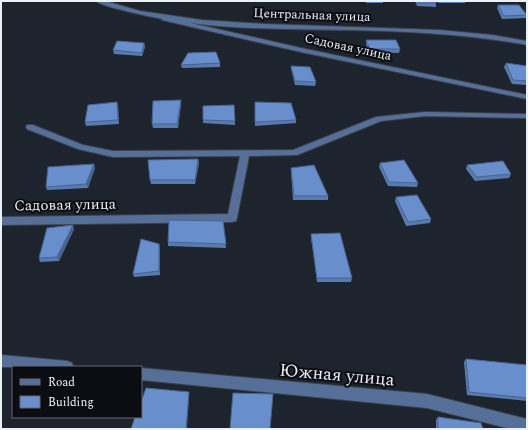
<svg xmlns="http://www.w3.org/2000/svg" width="528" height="430" font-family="Spectral,serif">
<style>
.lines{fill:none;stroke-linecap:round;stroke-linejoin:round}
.minor-casing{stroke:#3b414a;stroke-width:2}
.tertiary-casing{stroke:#3b414a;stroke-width:2}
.minor{fill:#566f99;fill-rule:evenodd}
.tertiary{fill:#566f99;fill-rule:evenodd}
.wall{fill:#597aaf}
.shaded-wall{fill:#49638f}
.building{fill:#688ecc;stroke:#49638f}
.labels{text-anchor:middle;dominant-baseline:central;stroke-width:4;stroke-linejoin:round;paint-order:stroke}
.far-street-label{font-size:13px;fill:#ecf0f7;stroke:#0b0d12}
.street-label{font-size:15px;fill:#ecf0f7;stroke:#0b0d12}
.near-street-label{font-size:18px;fill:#ecf0f7;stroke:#0b0d12}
</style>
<rect width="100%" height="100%" fill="#1e242e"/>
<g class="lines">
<defs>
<g id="minor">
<path d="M164,17L301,48L527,95V99L301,52L162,20V18Z"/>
<path d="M425,112L527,114V118L425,116L381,121L297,155L249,156L237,218L236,221L232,222L1,225V217L228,214L240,156L113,157L78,149L27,129L26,127L27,125H33L83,145L113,151L293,150L376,117Z"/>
<path d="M1,355L67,361L72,363L73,367H1Z"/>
<path d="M141,368L427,394L527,419V429H511L427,408L141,380Z"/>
</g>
<path id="tertiary" d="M96,1H105L140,11L202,20L265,24L439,30L492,35L527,41V45C480,36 433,33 386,31C301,28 213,33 130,12C120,9 104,7 96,1Z"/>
</defs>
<!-- minor casing -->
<use href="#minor" class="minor-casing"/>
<!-- tertiary casing -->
<use href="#tertiary" class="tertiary-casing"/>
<!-- minor -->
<use href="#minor" class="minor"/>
<!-- tertiary -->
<use href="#tertiary" class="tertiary"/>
</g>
<!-- wall -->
<g class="wall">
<rect x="366" y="1" width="17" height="2"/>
<path d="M415,1H435L436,3V7L417,6Z"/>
<path d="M437,1H466L465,3H438Z"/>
<path d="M498,5L527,15L526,18L502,19L497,8Z"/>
<path d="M366,40L400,49L399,53L369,52L366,44Z"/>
<path d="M144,43L145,47L142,56L114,54L113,50Z"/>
<path d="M220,63V67L182,68L181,65Z"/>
<path d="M506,63L527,66V85L512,84L504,67Z"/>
<path d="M291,66L316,82L315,86L295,85L291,69Z"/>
<path d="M255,102L296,120V123L255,126Z"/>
<path d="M181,104L178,128H153L152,124Z"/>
<path d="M118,105L119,124L86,126L85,122Z"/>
<path d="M234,105L235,125L203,123V120Z"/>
<path d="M198,159L199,163L195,184H151L150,180Z"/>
<path d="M380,163L418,183L417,187L388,186L379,167Z"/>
<path d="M94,164L95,168L88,188L47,190L46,187Z"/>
<path d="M467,165L511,174L509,178L475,181L466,169Z"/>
<path d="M291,168L328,196V200H293L291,172Z"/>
<path d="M396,197L431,219L430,223L406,226L395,201Z"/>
<path d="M223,221L226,248L168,246V242Z"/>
<path d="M74,229L59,261L40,262L39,258Z"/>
<path d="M311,234L352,278L351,282H317L311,238Z"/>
<path d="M159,244L160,248V275L134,277L133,274Z"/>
<path d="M466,359L527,365V401L467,395L464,362Z"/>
<path d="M438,417L483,429H436V420Z"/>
</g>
<!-- shaded-wall -->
<g class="shaded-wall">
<path d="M144,43L145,47L142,56V53Z"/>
<path d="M181,100V104L178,128L177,124Z"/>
<path d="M117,102L118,105L119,124L118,120Z"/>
<path d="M198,159L199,163L195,184V180Z"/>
<path d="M94,164L95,168L88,188L86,184Z"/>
<path d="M73,225L74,229L59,261L57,257Z"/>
<path d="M159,244L160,248V275L159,271Z"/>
<path d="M189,392V395L187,429H186Z"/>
</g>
<!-- building -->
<g class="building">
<path d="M417,1H435L436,3H418Z"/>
<path d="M498,5H519L527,15L504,16Z"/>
<path d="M366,40H396L400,49H370Z"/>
<path d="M117,41L144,43L142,53L113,50Z"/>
<path d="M216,52L220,63L181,65L188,53Z"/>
<path d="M506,63L527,66V81L513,80Z"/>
<path d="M291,66L310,67L316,82L295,81Z"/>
<path d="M181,100L177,124H152L153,101Z"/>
<path d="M117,102L118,120L85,122L88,105Z"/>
<path d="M255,102L291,103L296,120L255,122Z"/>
<path d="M234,105L235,121L203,120V106Z"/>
<path d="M198,159L195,180H150L148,160Z"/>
<path d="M404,160L418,183L389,182L380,163Z"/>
<path d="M503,161L511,174L477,177L467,165Z"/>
<path d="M94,164L86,184L46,187L48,167Z"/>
<path d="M314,165L328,196H294L291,168Z"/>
<path d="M417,195L431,219L408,222L396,197Z"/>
<path d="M169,220L223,221L226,244L168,242Z"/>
<path d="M73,225L57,257L39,258L47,228Z"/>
<path d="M340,233L352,278H317L311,234Z"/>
<path d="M141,239L159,244V271L133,274Z"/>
<path d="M466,359L527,365V398L469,392Z"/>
<path d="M146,388L189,392L186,429H131L135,417H141V402Z"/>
<path d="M233,393L273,394L270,429H230Z"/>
<path d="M438,417L481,423L483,429H438Z"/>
</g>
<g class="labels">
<!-- far-street labels -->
<g class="far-street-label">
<text transform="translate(312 15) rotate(2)">Центральная улица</text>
<text transform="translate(348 47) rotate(12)">Садовая улица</text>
</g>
<!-- street labels -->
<g class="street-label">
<text transform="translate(65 205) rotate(-1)">Садовая улица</text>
</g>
<!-- near-street labels -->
<g class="near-street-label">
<text transform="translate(337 375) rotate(5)">Южная улица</text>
</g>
</g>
<!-- border -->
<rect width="528" height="430" fill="none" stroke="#ecf0f7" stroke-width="4"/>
<!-- legend -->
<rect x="12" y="366" width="130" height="52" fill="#0b0d12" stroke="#65686e"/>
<rect x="20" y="379" width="20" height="6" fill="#566f99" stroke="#65686e"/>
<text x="48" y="386" font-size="12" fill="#ecf0f7">Road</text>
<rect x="20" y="396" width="20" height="12" fill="#688ecc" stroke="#65686e"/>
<text x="48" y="406" font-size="12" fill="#ecf0f7">Building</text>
</svg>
